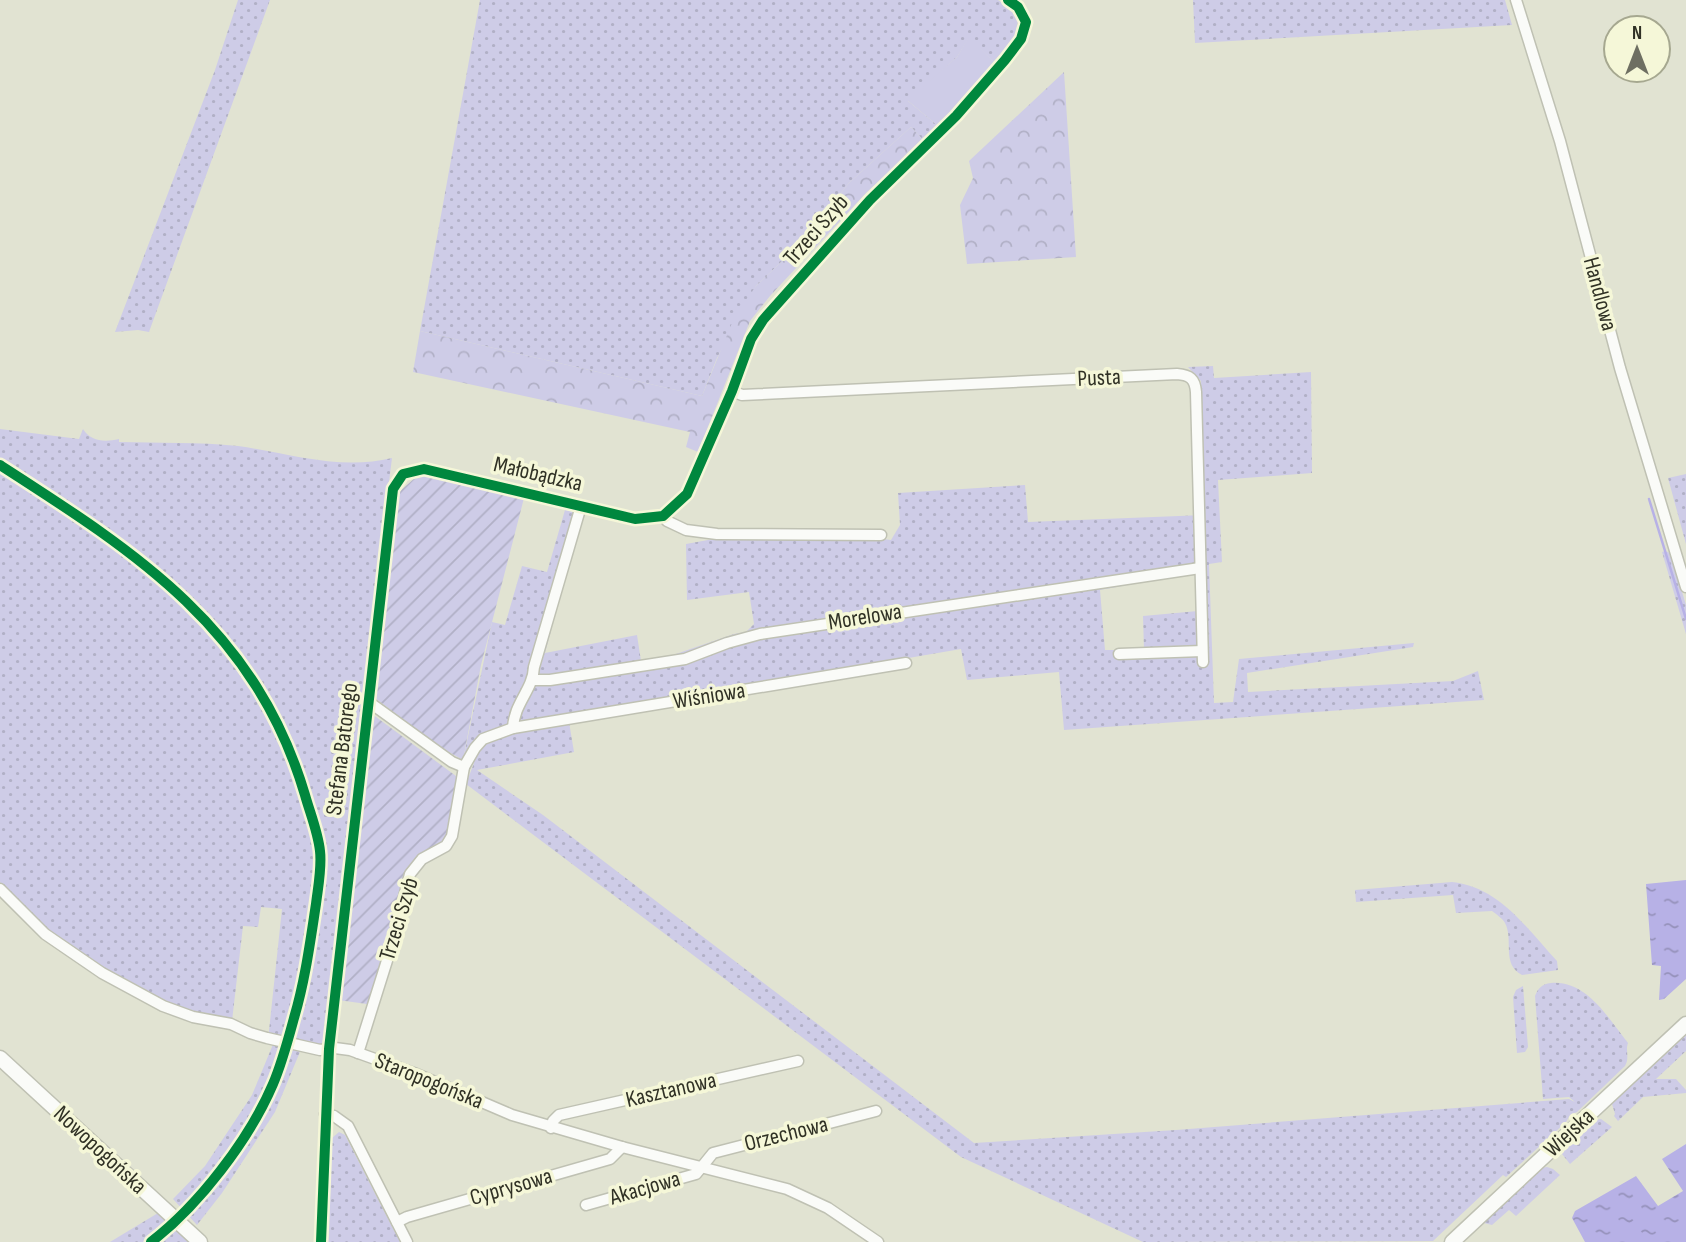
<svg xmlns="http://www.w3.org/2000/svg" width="1686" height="1242" font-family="'Sofia Sans Condensed',sans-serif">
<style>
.grass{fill:url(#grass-dots);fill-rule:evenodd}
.forest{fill:url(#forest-crowns)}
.garden{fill:url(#garden-furrows)}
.pitch{fill:#cecce7}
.water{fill:url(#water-ripples)}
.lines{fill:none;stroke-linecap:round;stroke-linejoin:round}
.stream{stroke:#b7b1e6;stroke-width:2.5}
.minor-casing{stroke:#bfc1b3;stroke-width:13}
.tertiary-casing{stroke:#bfc1b3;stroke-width:17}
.minor{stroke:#fafbf8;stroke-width:10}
.tertiary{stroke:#fafbf8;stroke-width:14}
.cycleway-casing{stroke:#f5f7d8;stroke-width:15}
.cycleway{stroke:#00873e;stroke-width:10}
.labels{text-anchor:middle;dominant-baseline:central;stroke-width:7;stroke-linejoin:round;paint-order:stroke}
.street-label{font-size:23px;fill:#303125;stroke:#f5f7d8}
</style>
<defs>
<pattern id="grass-dots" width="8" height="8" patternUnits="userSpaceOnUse" patternTransform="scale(1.75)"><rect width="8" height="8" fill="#cecce7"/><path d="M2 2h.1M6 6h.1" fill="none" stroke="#b1b0c6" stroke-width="1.8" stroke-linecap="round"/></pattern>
<pattern id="forest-crowns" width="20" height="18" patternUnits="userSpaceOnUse" patternTransform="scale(1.75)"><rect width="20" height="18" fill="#cecce7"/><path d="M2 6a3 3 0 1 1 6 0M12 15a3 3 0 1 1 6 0" fill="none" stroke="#b1b0c6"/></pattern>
<pattern id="garden-furrows" width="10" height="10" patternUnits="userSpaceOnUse" patternTransform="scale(1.75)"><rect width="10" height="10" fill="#cecce7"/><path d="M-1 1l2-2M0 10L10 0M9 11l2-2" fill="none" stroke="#b1b0c6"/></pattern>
<pattern id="water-ripples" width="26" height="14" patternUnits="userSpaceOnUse" patternTransform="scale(1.75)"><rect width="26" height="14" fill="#b7b1e6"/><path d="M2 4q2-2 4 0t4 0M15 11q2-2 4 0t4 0" fill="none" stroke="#9591ba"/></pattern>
</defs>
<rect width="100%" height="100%" fill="#e1e3d2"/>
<!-- grass -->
<g class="grass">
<path d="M238,0H270L149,332L138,330L115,332L215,70Z"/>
<path d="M480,0H998L1011,9L1018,21L1015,38L997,65L969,38L957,57L908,101L938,126L924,141L911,127L849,183L798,246L756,286L717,358L702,396L420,331Z"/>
<path d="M1193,0H1505L1512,25L1195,43Z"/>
<path d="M1213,366L1214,378L1311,372L1312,473L1218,480L1222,562L1209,564L1214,703L1233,702L1239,659L1414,643L1413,647L1247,673L1248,692L1453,681L1478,671L1484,700L1064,730L1059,672L967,680L961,649L568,716L574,752L477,770L543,815L974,1143L1176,1130L1569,1099L1575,1102L1569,1097L1543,1099L1535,996C1538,988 1542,984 1551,983C1587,980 1608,1018 1628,1043C1625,1051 1630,1057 1625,1066L1577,1112L1570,1115L1566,1122L1506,1177L1503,1175L1433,1241L1143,1242L961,1157L466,784L474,763L470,755L463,760L492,622L505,625L522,566L547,572L565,510L582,513L545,653L637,635L641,661L673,655L734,634L746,632L754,624L749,592L687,600L686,544L719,538L866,537L891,540L900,525L898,493L1025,485L1028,522L1204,515L1201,381L1188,367ZM1198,572V611L1143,616L1144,650H1105L1100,590Z"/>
<path d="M0,429L79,439L83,429C91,442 105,442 119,439V442C158,443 199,442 238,446C288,453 340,471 392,458L360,716L328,1001L325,1053L302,1047L275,1112L222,1193L197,1225L173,1199L205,1166L252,1095L274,1042L268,1040L282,909L261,907L258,927L243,926L232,1021L167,1005L104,970L47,932L14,903L0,882Z"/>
<path d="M1686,474V556V544L1668,478Z"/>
<path d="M1665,551L1670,553L1686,605V634L1662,552Z"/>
<path d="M1452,882C1500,887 1527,929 1557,961L1558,970L1522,975C1501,964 1514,940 1505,923C1503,919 1496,914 1492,911L1456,913L1453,895L1356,902L1355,890Z"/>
<path d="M1523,986L1528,1047L1525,1052L1517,1053L1513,997L1516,990Z"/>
<path d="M1686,1030V1051L1656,1079H1676L1686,1090V1093L1643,1097L1618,1121L1614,1116L1615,1114L1612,1104L1615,1098L1668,1051Z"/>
<path d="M1601,1119L1612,1127L1570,1164L1562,1154L1563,1147L1595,1120Z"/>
<path d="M339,1132L345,1135L400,1242H328L332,1138Z"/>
<path d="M1547,1167L1553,1169L1560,1175L1516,1216L1509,1210L1492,1225L1484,1223L1541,1168Z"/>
<path d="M158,1213L189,1242H110Z"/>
</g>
<!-- forest -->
<g class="forest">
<path d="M1064,72L1076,257L967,264L960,205L973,178L969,161Z"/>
<path d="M911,127L924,141L867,192L770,296L750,321L698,452L686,447L690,432L413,372L420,331L702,396L734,318L756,286L798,246L849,183Z"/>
</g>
<!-- garden -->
<g class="garden">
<path d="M433,476L524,498L481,665L463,760L438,746L375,698L399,492L416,477Z"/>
<path d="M368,711L460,779L449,843L410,874L374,1005L338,1000Z"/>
</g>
<!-- pitch -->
<path class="pitch" d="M969,37L997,65L975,92L938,126L907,100L957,57Z"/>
<!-- water -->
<g class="water">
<path d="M1686,880V979L1664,999L1659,1000L1661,966L1652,965L1646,884Z"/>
<path d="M1686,1144V1242H1585L1572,1218L1575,1211L1636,1176L1658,1206L1683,1191L1662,1159Z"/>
</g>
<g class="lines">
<!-- stream -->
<path class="stream" d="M1649,499L1686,619"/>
<defs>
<g id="minor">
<path d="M1516,0L1560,141L1620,368L1686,587"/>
<path d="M732,391L742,395L1177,374C1190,375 1195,379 1196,392L1203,662"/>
<path d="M663,516L667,521L686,530L717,534L881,535"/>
<path d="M1119,654L1202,651"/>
<path d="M534,680H550L685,659L727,643L760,634L1200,568"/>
<path d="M369,702L452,762L464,767"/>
<path d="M513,728C514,703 533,690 534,667L581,506"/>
<path d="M0,889L45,934L102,973L163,1006L193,1017L231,1024L250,1033L267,1038L320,1050L335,1048L350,1050L414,1073L512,1115L622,1147L787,1189L828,1208L878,1242"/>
<path d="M358,1053L390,951L410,874L422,859L446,846L452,836L464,767L475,748L483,739L513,728L906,663"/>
<path d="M325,1114L334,1116L348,1126L407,1242"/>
<path d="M551,1128L553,1121L559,1115L798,1061"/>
<path d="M586,1205L696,1174L713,1153L876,1111"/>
<path d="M397,1222L407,1217L610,1159L622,1147"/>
<path d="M321,1242L329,1049L393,489L403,474L424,469L635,519L663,516L687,494L732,391L751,339L763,320L870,200L956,116L1005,60L1021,39L1026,22L1018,7L1008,0"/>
</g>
<g id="tertiary">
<path d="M0,1058L200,1242"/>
<path d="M1452,1242L1686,1024"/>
</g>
</defs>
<!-- minor casing -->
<use href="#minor" class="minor-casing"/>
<!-- tertiary casing -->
<use href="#tertiary" class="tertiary-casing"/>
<!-- minor -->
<use href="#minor" class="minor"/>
<!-- tertiary -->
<use href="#tertiary" class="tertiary"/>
<defs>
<g id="cycleway">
<path d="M0,465C137,553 256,629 305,795C310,813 318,832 320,851C322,868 318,887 316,904C310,943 305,981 294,1018C288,1040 282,1063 273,1084C249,1140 199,1205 151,1242"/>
<path d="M321,1242L329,1049L393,489L403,474L424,469L635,519L663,516L687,494L732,391L751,339L763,320L870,200L956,116L1005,60L1021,39L1026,22L1018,7L1008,0"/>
</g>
</defs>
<!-- cycleway casing -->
<use href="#cycleway" class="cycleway-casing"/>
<!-- cycleway -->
<use href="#cycleway" class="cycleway"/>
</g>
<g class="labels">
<!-- street labels -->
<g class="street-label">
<text transform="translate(816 230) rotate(-49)">Trzeci Szyb</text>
<text transform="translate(1600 294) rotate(75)">Handlowa</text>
<text transform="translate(1099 378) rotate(-3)">Pusta</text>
<text transform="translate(538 474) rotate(13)">Małobądzka</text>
<text transform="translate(865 617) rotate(-9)">Morelowa</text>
<text transform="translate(709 696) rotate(-9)">Wiśniowa</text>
<text transform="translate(342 749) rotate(-83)">Stefana Batorego</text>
<text transform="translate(399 919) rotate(-73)">Trzeci Szyb</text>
<text transform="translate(429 1081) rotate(22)">Staropogońska</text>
<text transform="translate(671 1090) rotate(-13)">Kasztanowa</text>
<text transform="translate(1569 1133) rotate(-43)">Wiejska</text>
<text transform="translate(786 1134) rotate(-14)">Orzechowa</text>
<text transform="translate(100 1150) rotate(43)">Nowopogońska</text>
<text transform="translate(511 1187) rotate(-16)">Cyprysowa</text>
<text transform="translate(645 1188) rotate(-16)">Akacjowa</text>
</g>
</g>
<!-- north arrow -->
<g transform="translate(1637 49)"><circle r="33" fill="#f5f7d8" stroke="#a6a890" stroke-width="2"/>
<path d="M0-5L12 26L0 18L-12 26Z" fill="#6e6f62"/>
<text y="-10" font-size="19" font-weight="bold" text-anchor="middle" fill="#303125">N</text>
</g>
</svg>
